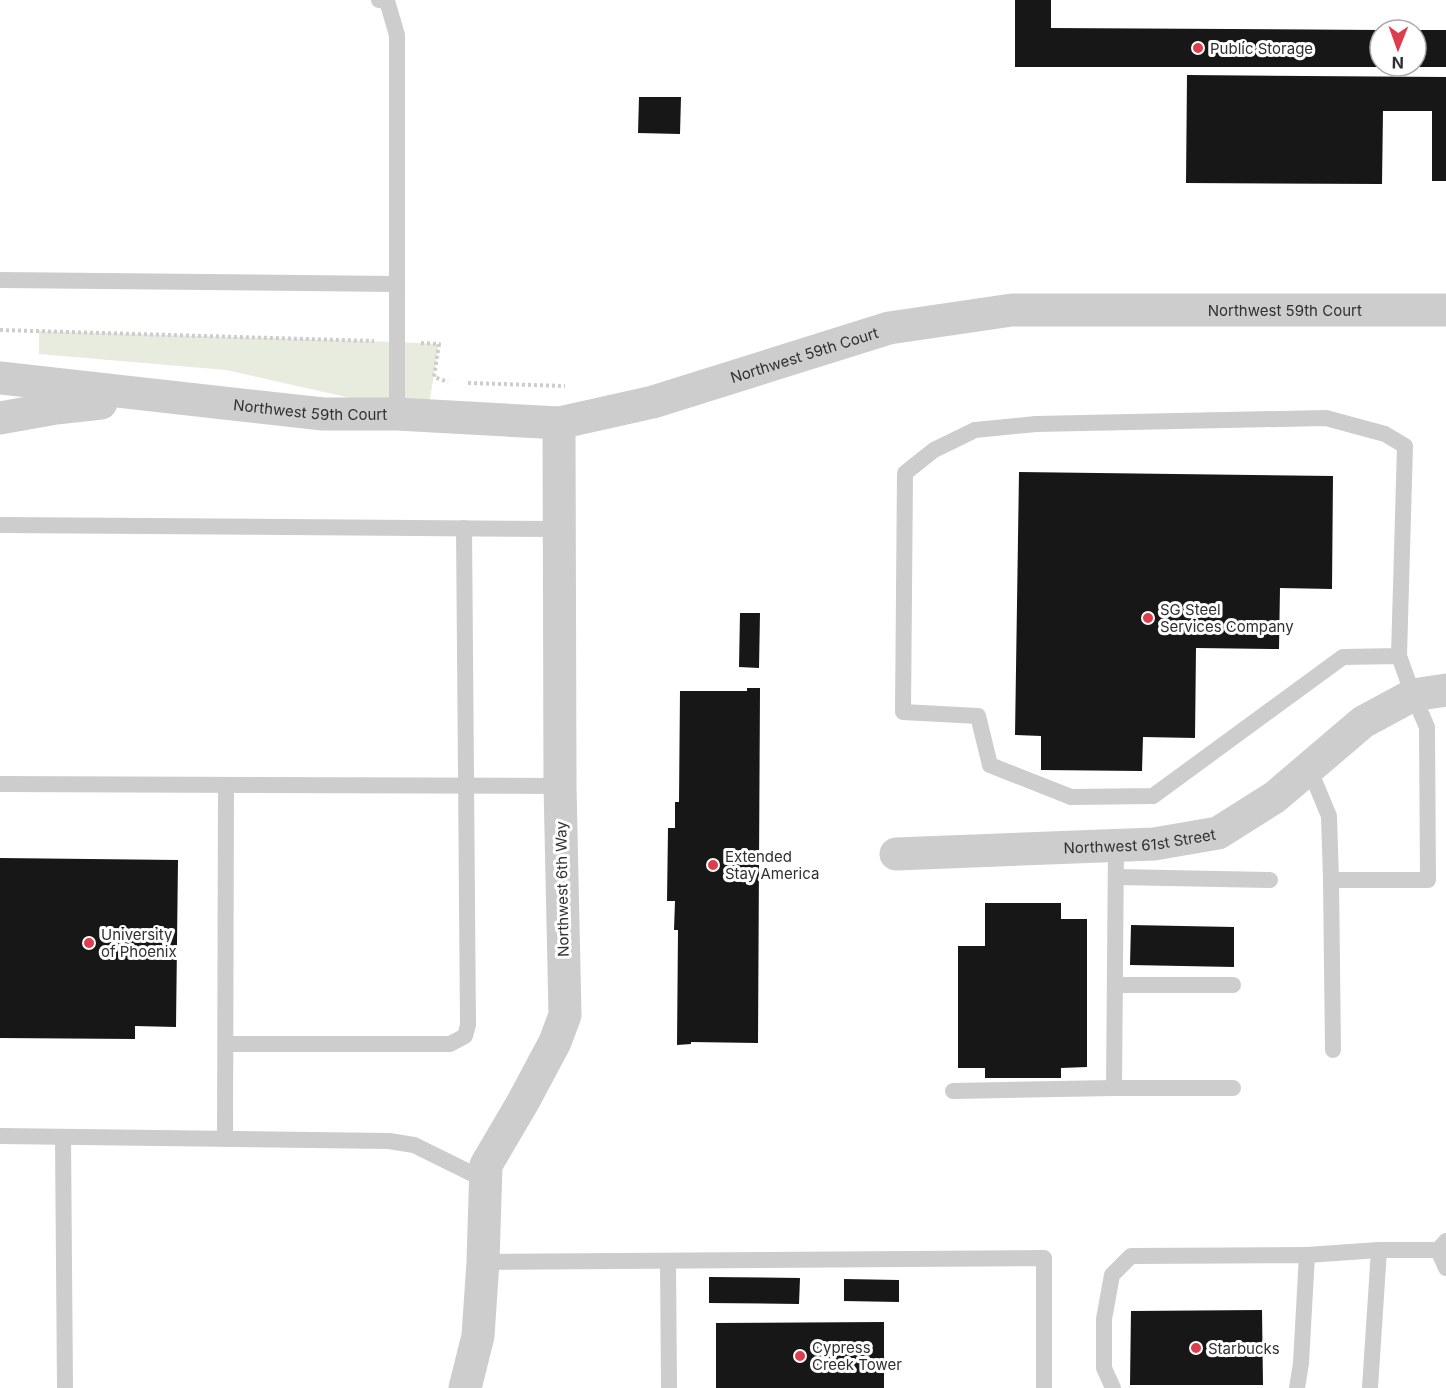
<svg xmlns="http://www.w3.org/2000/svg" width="1446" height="1388" font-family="Inter,sans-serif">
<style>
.green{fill:#e7ecdf}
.building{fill:#171717}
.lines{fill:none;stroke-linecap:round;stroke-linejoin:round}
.path{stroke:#cdcdcd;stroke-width:4;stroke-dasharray:3 3;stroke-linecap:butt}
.service{stroke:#cdcdcd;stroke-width:16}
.minor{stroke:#cdcdcd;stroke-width:33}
.poi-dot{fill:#dc3e4d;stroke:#fff;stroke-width:2}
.labels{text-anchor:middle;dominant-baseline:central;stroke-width:6;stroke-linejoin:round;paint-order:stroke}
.poi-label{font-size:15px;fill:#303030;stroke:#fff;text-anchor:start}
.street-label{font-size:15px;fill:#303030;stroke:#fff}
</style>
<rect width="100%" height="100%" fill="#fff"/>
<!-- green -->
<path class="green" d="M39,331L396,342L439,344L429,405L377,404L226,370L39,354Z"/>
<!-- building -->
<g class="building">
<path d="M1015,0H1051V28L1380,30V67H1015Z"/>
<rect x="1416" y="30" width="30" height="37"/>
<path d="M1187,75L1446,77V181H1432V111H1383L1382,184L1186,183Z"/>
<path d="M639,97H681L680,134L638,133Z"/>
<path d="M1019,472L1333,476L1332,589L1280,588L1279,649L1196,648L1195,738L1143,737L1142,771L1041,770V736L1015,735Z"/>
<path d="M740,613H760L759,668L739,667Z"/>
<path d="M747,688H760L758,1043L691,1042V1044L677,1045L678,930H674L675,901H667L668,828H675V802H679L680,691H747Z"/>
<path d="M0,858L178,860L176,1027L135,1026V1039L0,1038Z"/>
<path d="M985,903H1061V919H1087V1067L1061,1068V1078H985V1068H958V946H985Z"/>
<path d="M1131,925L1234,927V967L1130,965Z"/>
<path d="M709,1277L800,1278L799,1304L709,1303Z"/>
<path d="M844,1279L899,1280V1302L844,1301Z"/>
<path d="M1262,1310L1263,1385H1130L1131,1311Z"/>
<path d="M884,1322V1388H716V1323Z"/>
</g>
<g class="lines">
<!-- path -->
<g class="path">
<path d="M0,330L374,341"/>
<path d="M421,343L439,344L434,377L448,382"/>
<path d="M468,383L565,386"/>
</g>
<!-- service -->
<g class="service">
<path d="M379,0L387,1L397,35V414"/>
<path d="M0,280L397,284"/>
<path d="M0,525L560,529"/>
<path d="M1309,768L1329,816L1331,880H1428L1427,727L1413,695L1399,656L1405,446L1385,434L1326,418L1036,424L975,430L934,450L905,473L903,712L978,716L990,765L1071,797L1153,796L1343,657L1399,656"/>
<path d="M0,784L560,786"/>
<path d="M1116,845L1114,1088H1233"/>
<path d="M1116,877L1270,880"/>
<path d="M1331,880L1333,1050"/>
<path d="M1115,985H1233"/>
<path d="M226,1044H450L465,1036L468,1025L464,528"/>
<path d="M953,1091L1114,1088"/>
<path d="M0,1136L389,1141L414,1145L485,1180"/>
<path d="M63,1137L65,1388"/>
<path d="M225,1139L226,785"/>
<path d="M1438,1250L1446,1268"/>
<path d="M1307,1255L1379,1250"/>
<path d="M668,1261L669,1388"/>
<path d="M483,1262L1044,1258V1388"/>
<path d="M1113,1388L1104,1368V1319L1112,1275L1131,1256L1307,1255L1301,1363L1297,1388"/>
<path d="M1370,1388L1379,1250H1438L1446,1241"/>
</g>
<!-- minor -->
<g class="minor">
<path id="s1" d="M0,378L323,414H397L559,423L653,402L889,328L1012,310H1446"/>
<path d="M0,418L56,408L101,403"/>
<path id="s2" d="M896,854L1154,844L1218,833L1275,797L1363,722L1413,695L1446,690"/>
<path d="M465,1388L478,1336L483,1262L486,1165L523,1102L555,1042L565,1015L560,786L559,423"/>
</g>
</g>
<!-- markers -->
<g class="poi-dot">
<circle cx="1198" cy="48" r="6"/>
<circle cx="1148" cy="618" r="6"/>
<circle cx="713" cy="865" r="6"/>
<circle cx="89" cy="943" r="6"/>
<circle cx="1196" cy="1348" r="6"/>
<circle cx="800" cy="1356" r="6"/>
</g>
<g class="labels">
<!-- poi labels -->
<g class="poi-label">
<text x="1210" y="48">Public Storage</text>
<text x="1160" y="609">SG Steel<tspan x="1160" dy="17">Services Company</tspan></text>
<text x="725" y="856">Extended<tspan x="725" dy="17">Stay America</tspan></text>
<text x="101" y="934">University<tspan x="101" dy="17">of Phoenix</tspan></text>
<text x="812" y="1347">Cypress<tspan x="812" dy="17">Creek Tower</tspan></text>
<text x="1208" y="1348">Starbucks</text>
</g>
<!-- street labels -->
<g class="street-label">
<text stroke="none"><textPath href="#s1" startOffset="1302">Northwest 59th Court</textPath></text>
<text stroke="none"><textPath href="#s1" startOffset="816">Northwest 59th Court</textPath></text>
<text stroke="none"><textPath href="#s1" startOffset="312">Northwest 59th Court</textPath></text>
<text stroke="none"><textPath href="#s2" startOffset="244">Northwest 61st Street</textPath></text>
<text transform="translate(562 889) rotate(-91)">Northwest 6th Way</text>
</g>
</g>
<!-- north arrow -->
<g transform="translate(1398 48) rotate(181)"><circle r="28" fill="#ffffff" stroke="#acacac" stroke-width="1.5"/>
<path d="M0-4.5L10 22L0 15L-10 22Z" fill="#dc3e4d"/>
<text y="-9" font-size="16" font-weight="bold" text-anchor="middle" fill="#303030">N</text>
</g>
</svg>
